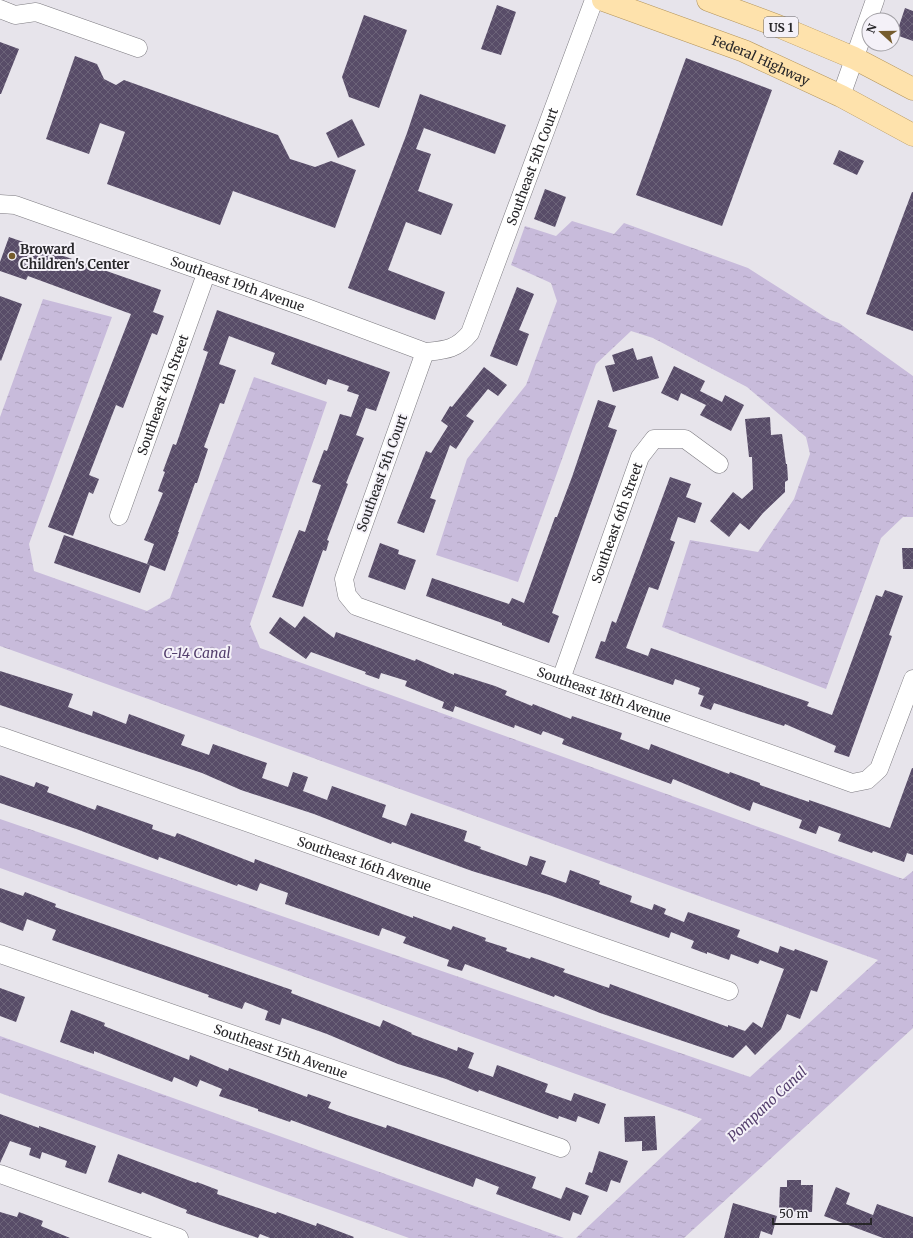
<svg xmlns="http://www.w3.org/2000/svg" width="913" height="1238" font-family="Merriweather,serif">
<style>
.water{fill:url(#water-ripples)}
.building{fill:url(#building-cross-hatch)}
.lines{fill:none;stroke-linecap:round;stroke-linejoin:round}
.minor-casing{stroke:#7d7b81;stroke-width:19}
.major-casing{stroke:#b3945a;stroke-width:23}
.minor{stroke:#fff;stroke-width:18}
.major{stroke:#fee2ac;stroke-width:22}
.poi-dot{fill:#755c2d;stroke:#f4f1f8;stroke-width:1.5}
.labels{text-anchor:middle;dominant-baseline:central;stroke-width:4;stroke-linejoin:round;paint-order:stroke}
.shield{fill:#f4f1f8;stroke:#646367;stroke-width:1}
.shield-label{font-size:12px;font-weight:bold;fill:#272629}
.street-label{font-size:13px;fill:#272629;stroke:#f4f1f8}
.poi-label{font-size:13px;font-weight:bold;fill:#272629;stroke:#f4f1f8;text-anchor:start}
.water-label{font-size:14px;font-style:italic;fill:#543f6d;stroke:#f4f1f8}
</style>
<defs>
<pattern id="water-ripples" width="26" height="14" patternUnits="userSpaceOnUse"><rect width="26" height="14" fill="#c8bbdb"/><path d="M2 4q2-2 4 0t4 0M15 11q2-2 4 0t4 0" fill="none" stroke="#aca1bc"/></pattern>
<pattern id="building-cross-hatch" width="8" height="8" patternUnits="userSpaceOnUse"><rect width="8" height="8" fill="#584c68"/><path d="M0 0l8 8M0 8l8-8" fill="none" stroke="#6c6379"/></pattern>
</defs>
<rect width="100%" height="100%" fill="#e7e4eb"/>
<!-- water -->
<g class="water">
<path d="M572,221L614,234L624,223L748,268L830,320L839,323L913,376V517H903L881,538L826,689L662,627L690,540L758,552L794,499L810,454L806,437L747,387L653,338L631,331L596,364L518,582L436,555L467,459L526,385L557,301L551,283L511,265L525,226L556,236Z"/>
<path d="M43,299L112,317L29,544L34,571L147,611L170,598L254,377L327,402L250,624L260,648L903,879L913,871V1028L684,1238H576L702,1119L0,868V819L750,1077L878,960L0,646V417Z"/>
<path d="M0,1036L564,1238H409L0,1093Z"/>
</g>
<!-- building -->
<g class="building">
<path d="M497,5L516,12L501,55L481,49Z"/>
<path d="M905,8L913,11V41L896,35Z"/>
<path d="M364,15L407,30L379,108L349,97L342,77Z"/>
<path d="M0,42L19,49L1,94H0Z"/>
<path d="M75,56L97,64L104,79L116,85L124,80L278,135L290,159L315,167L331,161L356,170L335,228L233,191L220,225L107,184L125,132L100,123L89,154L46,139Z"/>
<path d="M686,58L772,90L722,226L636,195Z"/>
<path d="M420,94L506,125L495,154L424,128L416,149L431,154L418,191L453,204L441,235L406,222L388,270L445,292L435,320L348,288L407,133Z"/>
<path d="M352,119L365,145L338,158L326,133Z"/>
<path d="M839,150L864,161L857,175L833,164Z"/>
<path d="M545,189L566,197L555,227L534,219Z"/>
<path d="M912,192H913V331L866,314Z"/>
<path d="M9,237L161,290L153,312L164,316L157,335L152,333L123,408L116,405L89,475L99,479L93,494L89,492L73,536L48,527L131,314L28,276L26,280L0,271V262Z"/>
<path d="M517,287L534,294L519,330L529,334L517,366L490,356Z"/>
<path d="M0,296L22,304L1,361L0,360Z"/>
<path d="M217,310L390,372L376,411L366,408L356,435L364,438L346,483L348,484L327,540L329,541L326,551L323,550L303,607L272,597L299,530L305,532L321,485L312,482L324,450L327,451L340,414L351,417L359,395L347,391L349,386L328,379L326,385L271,364L275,353L229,336L219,364L236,370L224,404L220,403L204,447L208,449L197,483H195L178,532H179L165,571L147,564L154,544L144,540L163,493L158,491L165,472L163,471L173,444L176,445L194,393L208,352L203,350Z"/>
<path d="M633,348L637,360L652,356L659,378L613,392L605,366L615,364L612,355Z"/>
<path d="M674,366L705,381L700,391L722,402L725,395L744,405L731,431L700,415L706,405L681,393L678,401L661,393Z"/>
<path d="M484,367L507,385L498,396L488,389L466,416L474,421L456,449L450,445L430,498L436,500L424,533L397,523L426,451L431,453L448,426L441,421L450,406L452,407Z"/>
<path d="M598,400L616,406L608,427L617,430L552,613L559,616L549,643L502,625V623L426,596L432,578L509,604L512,598L524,603L555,517H557L572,477Z"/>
<path d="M770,417L771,435L782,434L786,464H787L788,480L785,482V492L763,513L749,530L740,523L729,537L710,521L733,492L742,499L753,489L752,457H749L745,419Z"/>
<path d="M670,477L691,484L686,497L702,503L695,523L678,517L670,540L675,542L658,590L649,587L626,648L648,656L651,648L809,702L807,706L832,715L876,595L882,597L885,590L903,596L889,635L892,636L877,679L849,757L834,752L836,746L785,724L784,726L714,703L711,710L700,706L704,696L698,694L700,688L675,679L673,685L595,658L601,641L605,642L612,621L616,623Z"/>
<path d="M64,535L150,565L140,593L54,563Z"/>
<path d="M380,543L399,550L398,554L416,560L405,590L368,577Z"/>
<path d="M902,548H913V569H903Z"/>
<path d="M304,616L334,638L336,632L415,661L416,659L454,675V673L495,686L507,691L505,695L532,706L533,704L571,719L572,716L622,733L620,739L649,750L651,744L729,774L730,772L760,783V785L809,802V800L890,828L912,768H913V855L907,853L904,862L873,851L872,853L838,841L841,834L819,826L816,834L799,828L802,820L753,802L750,811L673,779L671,784L562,744L564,739L543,731L541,735L515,725L514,728L455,706L453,712L442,708L444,702L405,686L407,681L381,673L379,679L365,674L366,672L311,652L306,659L269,633L280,617L295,628Z"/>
<path d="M0,671L73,694L68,707L92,716L93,711L126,724L129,714L185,735L181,745L209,755L213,744L267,763L262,778L288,787L293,772L308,777L303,791L327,800L332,786L386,805L382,817L406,826L411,813L467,831L464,841L481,847L480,849L527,866L530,856L546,861L541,874L566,883L570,870L600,881L599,884L632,896L630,902L652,910L654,904L666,909L664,914L684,922L688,912L740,930L737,937L778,953L780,946L794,951L795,949L828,961L817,992L811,990L800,1019L787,1014L781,1029L755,1055L746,1045L733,1058L600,1013L555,995L554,997L465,964L462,971L447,966L449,960L403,943L406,937L382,928L379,936L285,904L288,893L260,883L257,891L238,884L237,886L159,857L158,860L79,830L0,803V775L34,787L36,782L49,787L47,792L95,810L97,805L153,825L152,829L175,837L177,833L254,863L255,859L413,918V916L451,930L453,926L486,938L485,941L507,948L506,951L530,959L531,957L565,969L563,972L609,988L610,984L728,1027V1025L745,1031L753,1022L762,1028L784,969L760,960L758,964L731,954L729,960L707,952V954L691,948L694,941L671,932L669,938L549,895L472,871L392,842L391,844L314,814L241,790L202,773L0,705Z"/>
<path d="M0,888L23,896L25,892L56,904L55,907L292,990L291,993L380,1027L383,1020L412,1033L411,1034L457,1051L458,1047L474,1053L468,1068L493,1077L497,1065L548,1084L545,1092L571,1101L574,1093L606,1104L599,1124L578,1116L576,1122L559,1116L558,1119L479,1090L478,1092L446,1079L398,1064L327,1034L282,1018L280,1025L265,1020L268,1011L245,1002L242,1009L208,997L209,995L52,940L56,930L27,919L23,931L0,922Z"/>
<path d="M0,988L25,997L16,1022L0,1016Z"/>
<path d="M71,1010L105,1023L104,1026L189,1060L190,1055L228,1071L229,1068L307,1097L308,1094L331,1102L328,1108L347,1115L386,1128L387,1125L536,1177L532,1188L561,1199L566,1187L589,1196L581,1215L573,1212L570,1221L496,1194L499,1187L476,1178L473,1187L291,1120L290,1122L258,1111V1109L219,1096L222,1089L200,1080L197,1087L174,1077L172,1082L94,1051V1054L60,1042Z"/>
<path d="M0,1114L39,1128V1126L96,1146L86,1174L65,1167L67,1161L42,1152L40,1159L29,1155L31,1148L10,1141L0,1163Z"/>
<path d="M655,1116L657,1150L642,1151V1141L625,1142L624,1117Z"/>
<path d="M599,1151L628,1161L620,1183L611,1180L607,1192L585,1184L589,1172L592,1173Z"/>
<path d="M118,1154L196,1183L197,1182L218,1190L217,1194L276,1214L277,1212L316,1226L317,1223L354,1237L353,1238H270L260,1234L258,1238L220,1225L186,1213L187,1210L142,1192L141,1194L108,1182Z"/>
<path d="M787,1180H801V1185H813L812,1212L779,1211L780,1187H787Z"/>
<path d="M836,1187L850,1193L846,1204L873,1215L877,1204L913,1217V1238H883L824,1216Z"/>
<path d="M733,1203L777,1216L772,1235L761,1231L759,1238H724Z"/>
<path d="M0,1212L17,1217L19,1212L43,1221L41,1226L70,1238H0Z"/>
</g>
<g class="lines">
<defs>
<g id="minor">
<path d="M0,9L15,15L36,12L138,48"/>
<path d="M841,96L875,0"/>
<path id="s1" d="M0,204L15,205L307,308L425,352C445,350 456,350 470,333L594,0"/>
<path id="s2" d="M425,352L344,579L347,595L356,606L852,783L867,780L879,769L913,679"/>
<path id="s3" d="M119,516L206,274"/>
<path id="s4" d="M561,679L640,457L654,439H685L719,464"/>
<path id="s5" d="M0,736L729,991"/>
<path id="s6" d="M0,954L561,1148"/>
<path d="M0,1174L179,1238"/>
</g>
<g id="major">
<path id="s7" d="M603,0L744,51L841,96L913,135"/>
<path d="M708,0L778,26L854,58L913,89"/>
</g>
</defs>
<!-- minor casing -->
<use href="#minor" class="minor-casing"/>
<!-- major casing -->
<use href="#major" class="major-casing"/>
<!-- minor -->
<use href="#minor" class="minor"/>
<!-- major -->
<use href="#major" class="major"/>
</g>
<!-- markers -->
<circle class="poi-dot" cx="12" cy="256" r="4"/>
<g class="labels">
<!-- shield labels -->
<rect class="shield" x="764" y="17" width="34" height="20" rx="3"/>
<g class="shield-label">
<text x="781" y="27">US 1</text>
</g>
<!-- street labels -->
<g class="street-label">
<text stroke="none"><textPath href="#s7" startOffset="169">Federal Highway</textPath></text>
<text stroke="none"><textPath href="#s1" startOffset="679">Southeast 5th Court</textPath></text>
<text stroke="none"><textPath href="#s1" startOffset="251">Southeast 19th Avenue</textPath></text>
<text stroke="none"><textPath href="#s3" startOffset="129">Southeast 4th Street</textPath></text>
<text transform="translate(382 473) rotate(-70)">Southeast 5th Court</text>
<text stroke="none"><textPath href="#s4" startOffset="166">Southeast 6th Street</textPath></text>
<text stroke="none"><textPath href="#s2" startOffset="535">Southeast 18th Avenue</textPath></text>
<text stroke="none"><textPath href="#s5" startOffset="386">Southeast 16th Avenue</textPath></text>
<text stroke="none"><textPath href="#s6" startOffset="297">Southeast 15th Avenue</textPath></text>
</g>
<!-- poi labels -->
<g class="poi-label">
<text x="20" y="249">Broward<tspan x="20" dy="15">Children's Center</tspan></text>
</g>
<!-- water labels -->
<g class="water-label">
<text x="197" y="653">C-14 Canal</text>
<text transform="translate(767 1104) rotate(-43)">Pompano Canal</text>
</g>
</g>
<!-- north arrow -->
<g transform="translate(881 32) rotate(291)"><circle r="19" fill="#f4f1f8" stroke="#a2a0a5"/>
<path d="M0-3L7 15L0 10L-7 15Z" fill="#755c2d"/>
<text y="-6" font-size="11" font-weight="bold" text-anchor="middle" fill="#272629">N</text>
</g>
<!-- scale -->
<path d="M773 1218v6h98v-6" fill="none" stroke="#272629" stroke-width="2"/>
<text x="779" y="1218" font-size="12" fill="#272629" stroke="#f4f1f8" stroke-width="3" paint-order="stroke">50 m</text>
</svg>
